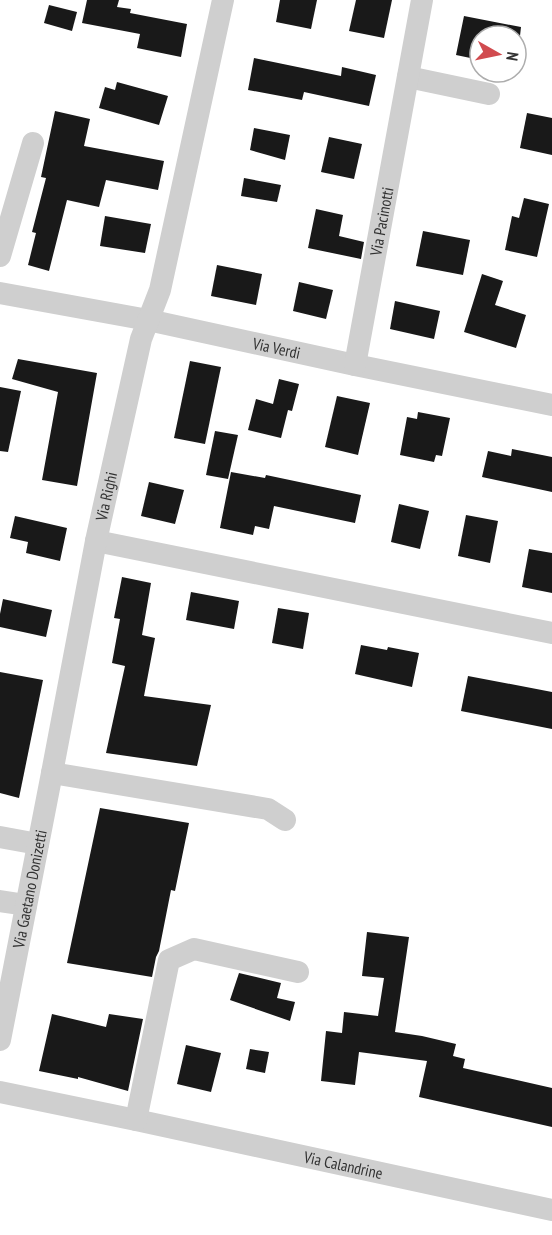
<svg xmlns="http://www.w3.org/2000/svg" width="552" height="1235" font-family="'PT Sans Narrow',sans-serif">
<style>
.building{fill:#191919}
.lines{fill:none;stroke-linecap:round;stroke-linejoin:round}
.street{stroke:#cfcfcf;stroke-width:22}
.labels{text-anchor:middle;dominant-baseline:central;stroke-width:6;stroke-linejoin:round;paint-order:stroke}
.street-label{font-size:16px;fill:#323232;stroke:#fff}
</style>
<rect width="100%" height="100%" fill="#fff"/>
<!-- building -->
<g class="building">
<path d="M87,0H119L117,7L131,9L130,13L187,24L181,57L137,48L140,34L82,23Z"/>
<path d="M280,0H317L311,29L276,22Z"/>
<path d="M356,0H392L384,38L349,31Z"/>
<path d="M49,5L77,12L72,31L44,23Z"/>
<path d="M464,16L521,27L520,36H480V60L456,55Z"/>
<path d="M254,58L341,76L342,67L376,75L369,106L304,92L302,100L248,90Z"/>
<path d="M117,82L168,96L159,125L99,108L105,87L115,90Z"/>
<path d="M55,111L90,119L84,146L164,161L158,190L106,180L99,207L67,200L49,271L28,265L36,233L32,232L46,178L41,177Z"/>
<path d="M527,113L552,118V155L520,148Z"/>
<path d="M254,128L290,135L285,160L250,150Z"/>
<path d="M329,137L362,144L354,179L321,172Z"/>
<path d="M244,178L281,185L277,202L241,196Z"/>
<path d="M524,198L549,204L537,257L505,250L512,216L519,218Z"/>
<path d="M316,209L343,215L339,236L364,242L361,259L308,248Z"/>
<path d="M105,216L151,224L145,253L100,246Z"/>
<path d="M423,231L470,240L463,275L416,266Z"/>
<path d="M217,265L262,274L256,305L211,296Z"/>
<path d="M482,274L503,281L495,305L526,315L516,348L464,332Z"/>
<path d="M299,282L333,290L326,319L293,311Z"/>
<path d="M395,301L440,311L434,339L390,329Z"/>
<path d="M18,359L97,373L77,486L42,480L58,392L12,379Z"/>
<path d="M190,361L221,367L205,444L174,438Z"/>
<path d="M279,379L299,384L292,411L288,410L281,438L248,430L256,399L273,404Z"/>
<path d="M0,387L21,391L8,452L0,451Z"/>
<path d="M337,396L370,403L358,455L325,447Z"/>
<path d="M418,412L450,418L442,456L436,455L434,462L400,455L407,417L417,419Z"/>
<path d="M215,431L238,435L228,479L206,475Z"/>
<path d="M512,449L552,457V492L482,477L488,451L511,456Z"/>
<path d="M231,472L265,478L266,475L361,495L355,523L274,506L269,529L255,526L253,535L220,528Z"/>
<path d="M149,482L184,490L175,524L141,516Z"/>
<path d="M399,504L429,511L420,549L391,542Z"/>
<path d="M466,515L498,521L490,563L458,556Z"/>
<path d="M15,516L67,528L60,561L26,553L28,542L10,538Z"/>
<path d="M529,549L552,553V593L522,587Z"/>
<path d="M122,577L151,583L142,635L155,638L144,696L211,705L197,766L106,753L125,666L112,663L120,619L114,618Z"/>
<path d="M191,592L239,601L234,629L186,620Z"/>
<path d="M3,599L52,610L46,637L0,627V614Z"/>
<path d="M278,608L309,613L303,649L272,643Z"/>
<path d="M361,645L387,650L388,647L419,653L412,687L355,674Z"/>
<path d="M0,672L43,680L19,798L0,793Z"/>
<path d="M468,676L552,692V729L461,711Z"/>
<path d="M100,808L189,823L175,891L171,890L159,951L156,957L152,977L67,963Z"/>
<path d="M367,932L409,937L395,1032L422,1036L456,1044L453,1056L465,1059L463,1068L552,1088V1127L419,1097L427,1061L359,1052L355,1085L321,1081L326,1031L342,1033L344,1012L378,1016L384,978L362,976Z"/>
<path d="M239,973L281,983L277,998L295,1002L290,1021L230,1000Z"/>
<path d="M52,1014L106,1027L109,1014L143,1019L128,1091L78,1077V1079L39,1071Z"/>
<path d="M186,1045L221,1053L211,1092L177,1084Z"/>
<path d="M250,1049L269,1052L265,1073L246,1069Z"/>
</g>
<g class="lines">
<!-- street -->
<g class="street">
<path d="M408,77L489,94"/>
<path d="M0,256L33,143"/>
<path id="s1" d="M0,293L148,320L355,365L552,405"/>
<path id="s2" d="M355,365L422,0"/>
<path d="M96,541L552,633"/>
<path d="M52,773L268,809L285,820"/>
<path d="M0,837L38,844"/>
<path d="M0,901L26,905"/>
<path id="s3" d="M0,1040L52,773L96,541L141,339L160,290L223,0"/>
<path id="s4" d="M0,1092L136,1120L552,1210"/>
<path d="M136,1120L169,960L194,949L298,972"/>
</g>
</g>
<g class="labels">
<!-- street labels -->
<g class="street-label">
<text stroke="none"><textPath href="#s2" startOffset="146">Via Pacinotti</textPath></text>
<text stroke="none"><textPath href="#s1" startOffset="282">Via Verdi</textPath></text>
<text stroke="none"><textPath href="#s3" startOffset="554">Via Righi</textPath></text>
<text stroke="none"><textPath href="#s3" startOffset="154">Via Gaetano Donizetti</textPath></text>
<text stroke="none"><textPath href="#s4" startOffset="351">Via Calandrine</textPath></text>
</g>
</g>
<!-- north arrow -->
<g transform="translate(498 54) rotate(99)"><circle r="28" fill="#ffffff" stroke="#adadad" stroke-width="1.5"/>
<path d="M0-4.5L10 22L0 15L-10 22Z" fill="#d14b4f"/>
<text y="-9" font-size="16" font-weight="bold" text-anchor="middle" fill="#323232">N</text>
</g>
</svg>
